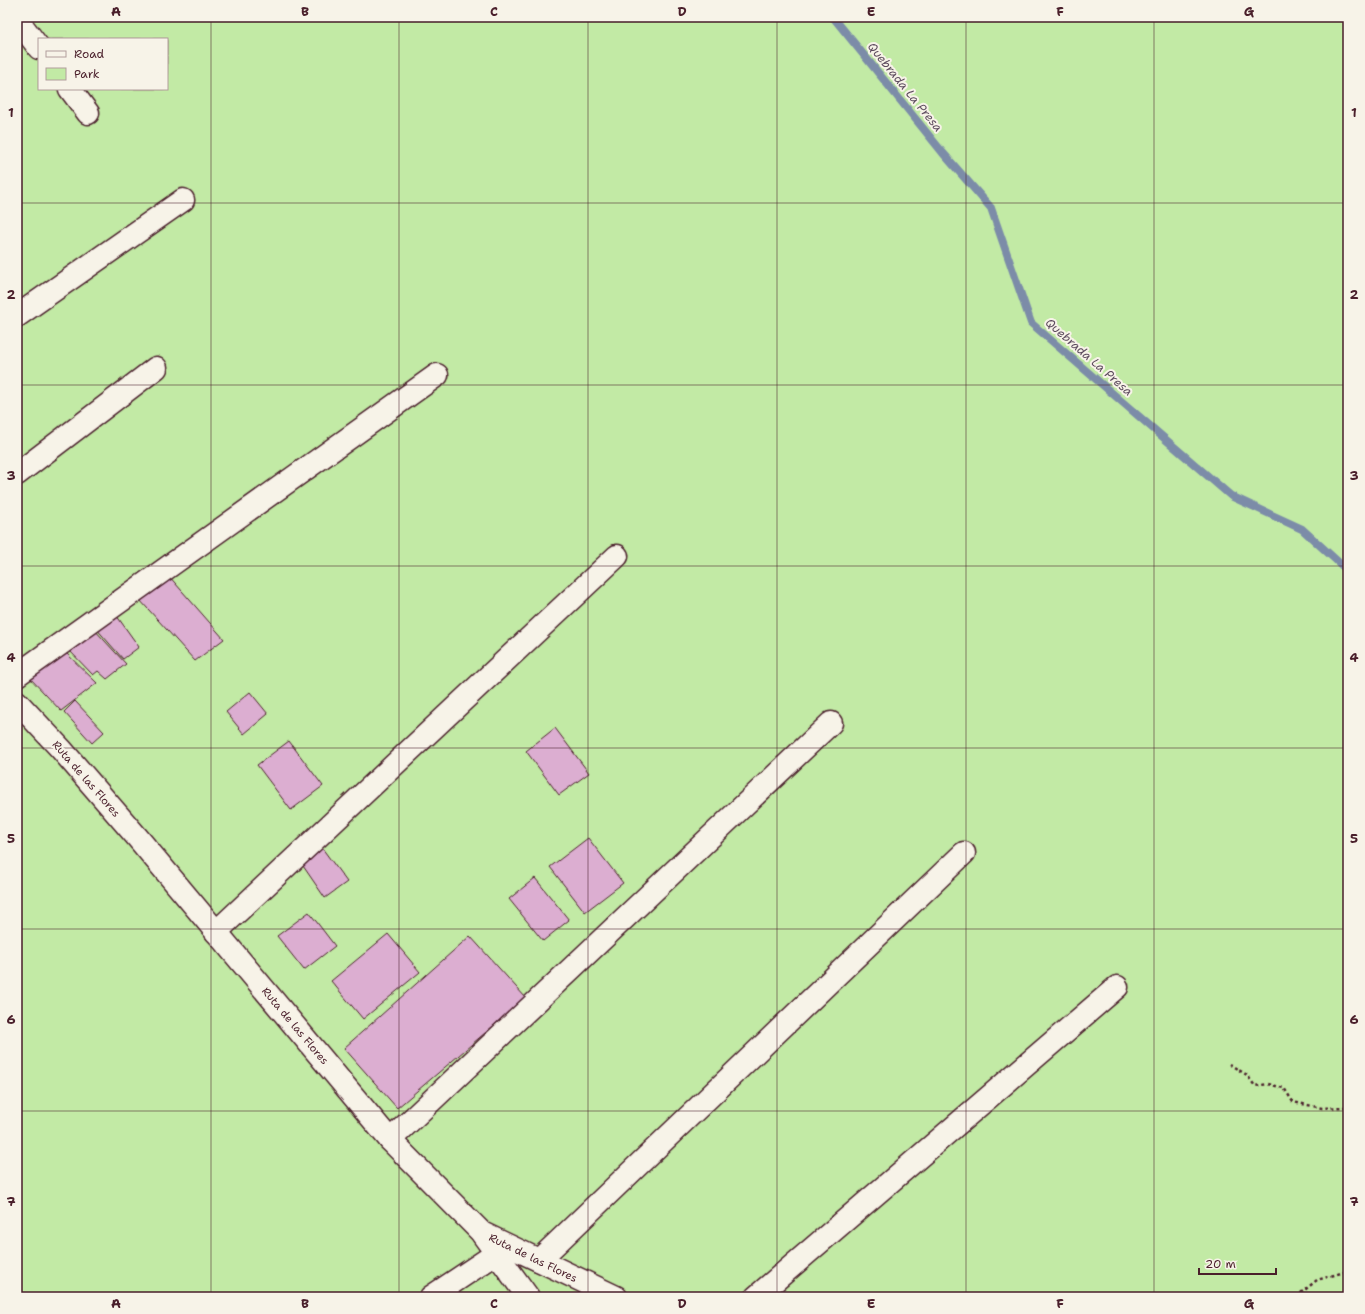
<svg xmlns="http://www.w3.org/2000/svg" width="1365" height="1314" font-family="'Shantell Sans',sans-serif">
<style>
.green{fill:#c2eaa5;stroke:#868468;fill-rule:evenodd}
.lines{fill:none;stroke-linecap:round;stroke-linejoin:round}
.stream{stroke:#7b8ca8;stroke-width:8}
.building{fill:#dcaed1;stroke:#4a1f2b}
.street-casing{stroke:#4a1f2b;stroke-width:25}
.secondary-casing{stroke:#4a1f2b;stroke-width:25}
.path{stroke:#4a1f2b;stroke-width:2.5;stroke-dasharray:3 3;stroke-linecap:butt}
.street{stroke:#f7f3e8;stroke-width:22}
.secondary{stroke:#f7f3e8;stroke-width:22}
.grid{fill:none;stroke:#4a1f2b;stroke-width:1;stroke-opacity:0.55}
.labels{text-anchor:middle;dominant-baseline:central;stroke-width:4;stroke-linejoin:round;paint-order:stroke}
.street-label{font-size:11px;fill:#4a1f2b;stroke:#f7f3e8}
.water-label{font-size:12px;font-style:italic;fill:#5e4c5f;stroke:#f7f3e8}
.neatline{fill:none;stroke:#4a1f2b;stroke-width:1.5}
.grid-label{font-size:13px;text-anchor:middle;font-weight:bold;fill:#4a1f2b}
</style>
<rect width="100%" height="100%" fill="#efdee1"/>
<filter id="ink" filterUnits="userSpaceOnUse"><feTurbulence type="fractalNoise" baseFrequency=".025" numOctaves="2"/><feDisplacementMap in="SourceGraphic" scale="8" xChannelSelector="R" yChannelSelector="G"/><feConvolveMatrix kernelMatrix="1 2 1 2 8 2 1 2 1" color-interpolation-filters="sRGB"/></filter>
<g filter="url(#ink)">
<!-- green -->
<path class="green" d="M17,17H1348V1297H17ZM39,39H167V89H39Z"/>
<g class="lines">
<!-- stream -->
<path class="stream" d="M833,17L943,153L991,208L1031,323L1231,496L1302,529L1348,571"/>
</g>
<!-- building -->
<g class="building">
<path d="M168,575L224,639L195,661L139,599Z"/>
<path d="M114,612L139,647L123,659L95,627Z"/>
<path d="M93,628L126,664L107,679L98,671L93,675L68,649Z"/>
<path d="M64,651L97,683L61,711L29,677Z"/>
<path d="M250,692L268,714L244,734L226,712Z"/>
<path d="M75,701L104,732L92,743L64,712Z"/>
<path d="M555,728L589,773L559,795L526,751Z"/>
<path d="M289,741L323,786L291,810L257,765Z"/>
<path d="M588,838L623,883L585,912L550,867Z"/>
<path d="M322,848L347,882L325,898L301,863Z"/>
<path d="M535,878L569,920L543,941L509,899Z"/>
<path d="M309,912L335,946L304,970L277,936Z"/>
<path d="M388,934L420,972L363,1019L331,981Z"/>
<path d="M470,936L526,998L397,1108L344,1048Z"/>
</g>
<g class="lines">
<defs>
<g id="street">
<path d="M17,19L39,48"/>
<path d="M70,89L88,113"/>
<path d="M17,316L183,200"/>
<path d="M17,474L156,368"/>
<path d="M17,675L437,375"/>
<path d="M216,932L617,556"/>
<path d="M390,1140L831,723"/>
<path d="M539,1260L964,853"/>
<path d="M431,1297L497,1253"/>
<path d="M756,1297L1117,987"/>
</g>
<g id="secondary">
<path d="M17,702L61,749L137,837L390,1140L482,1233L616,1297"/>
<path d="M483,1235L528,1297"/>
</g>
</defs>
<!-- street casing -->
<use href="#street" class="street-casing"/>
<!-- secondary casing -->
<use href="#secondary" class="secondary-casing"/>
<!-- path -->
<g class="path">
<path d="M1229,1064L1247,1075L1255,1086L1268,1084L1284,1088L1293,1102L1322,1108L1345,1107L1348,1105"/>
<path d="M1296,1297L1317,1280L1348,1271"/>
</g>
<!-- street -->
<use href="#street" class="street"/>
<!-- secondary -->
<use href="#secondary" class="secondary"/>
</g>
</g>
<!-- grid -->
<path class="grid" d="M211,17V1297M399,17V1297M588,17V1297M777,17V1297M966,17V1297M1154,17V1297M17,203H1348M17,385H1348M17,566H1348M17,748H1348M17,929H1348M17,1111H1348"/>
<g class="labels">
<!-- street labels -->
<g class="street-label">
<text transform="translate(86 779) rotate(49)">Ruta de las Flores</text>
<text transform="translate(295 1026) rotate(50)">Ruta de las Flores</text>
<text transform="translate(533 1258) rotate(26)">Ruta de las Flores</text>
</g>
<!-- water labels -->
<g class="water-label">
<text transform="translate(905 87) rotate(51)">Quebrada La Presa</text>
<text transform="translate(1089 357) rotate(41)">Quebrada La Presa</text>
</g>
</g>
<!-- margin -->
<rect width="1365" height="1314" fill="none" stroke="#f7f3e8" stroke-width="44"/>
<!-- legend -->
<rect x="38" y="38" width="130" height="52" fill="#f7f3e8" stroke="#b29e9c"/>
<rect x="46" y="51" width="20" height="6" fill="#f7f3e8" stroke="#b29e9c"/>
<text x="74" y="58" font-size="12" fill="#4a1f2b">Road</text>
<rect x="46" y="68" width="20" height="12" fill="#c2eaa5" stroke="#b29e9c"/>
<text x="74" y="78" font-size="12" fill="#4a1f2b">Park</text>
<!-- scale -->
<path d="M1199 1268v6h77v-6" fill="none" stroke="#4a1f2b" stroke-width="2"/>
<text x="1205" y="1268" font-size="12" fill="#4a1f2b" stroke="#f7f3e8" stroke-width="3" paint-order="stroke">20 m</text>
<rect x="22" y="22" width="1321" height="1270" class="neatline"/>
<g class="grid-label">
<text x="116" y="16">A</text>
<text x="305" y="16">B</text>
<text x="494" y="16">C</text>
<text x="682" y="16">D</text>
<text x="871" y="16">E</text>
<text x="1060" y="16">F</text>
<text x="1249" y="16">G</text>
<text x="11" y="117">1</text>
<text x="1354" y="117">1</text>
<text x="11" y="299">2</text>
<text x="1354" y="299">2</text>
<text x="11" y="480">3</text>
<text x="1354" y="480">3</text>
<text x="11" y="662">4</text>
<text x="1354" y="662">4</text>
<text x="11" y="843">5</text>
<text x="1354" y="843">5</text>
<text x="11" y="1024">6</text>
<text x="1354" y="1024">6</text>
<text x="11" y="1206">7</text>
<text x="1354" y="1206">7</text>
<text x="116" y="1308">A</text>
<text x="305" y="1308">B</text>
<text x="494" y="1308">C</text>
<text x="682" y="1308">D</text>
<text x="871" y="1308">E</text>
<text x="1060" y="1308">F</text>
<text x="1249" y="1308">G</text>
</g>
</svg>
